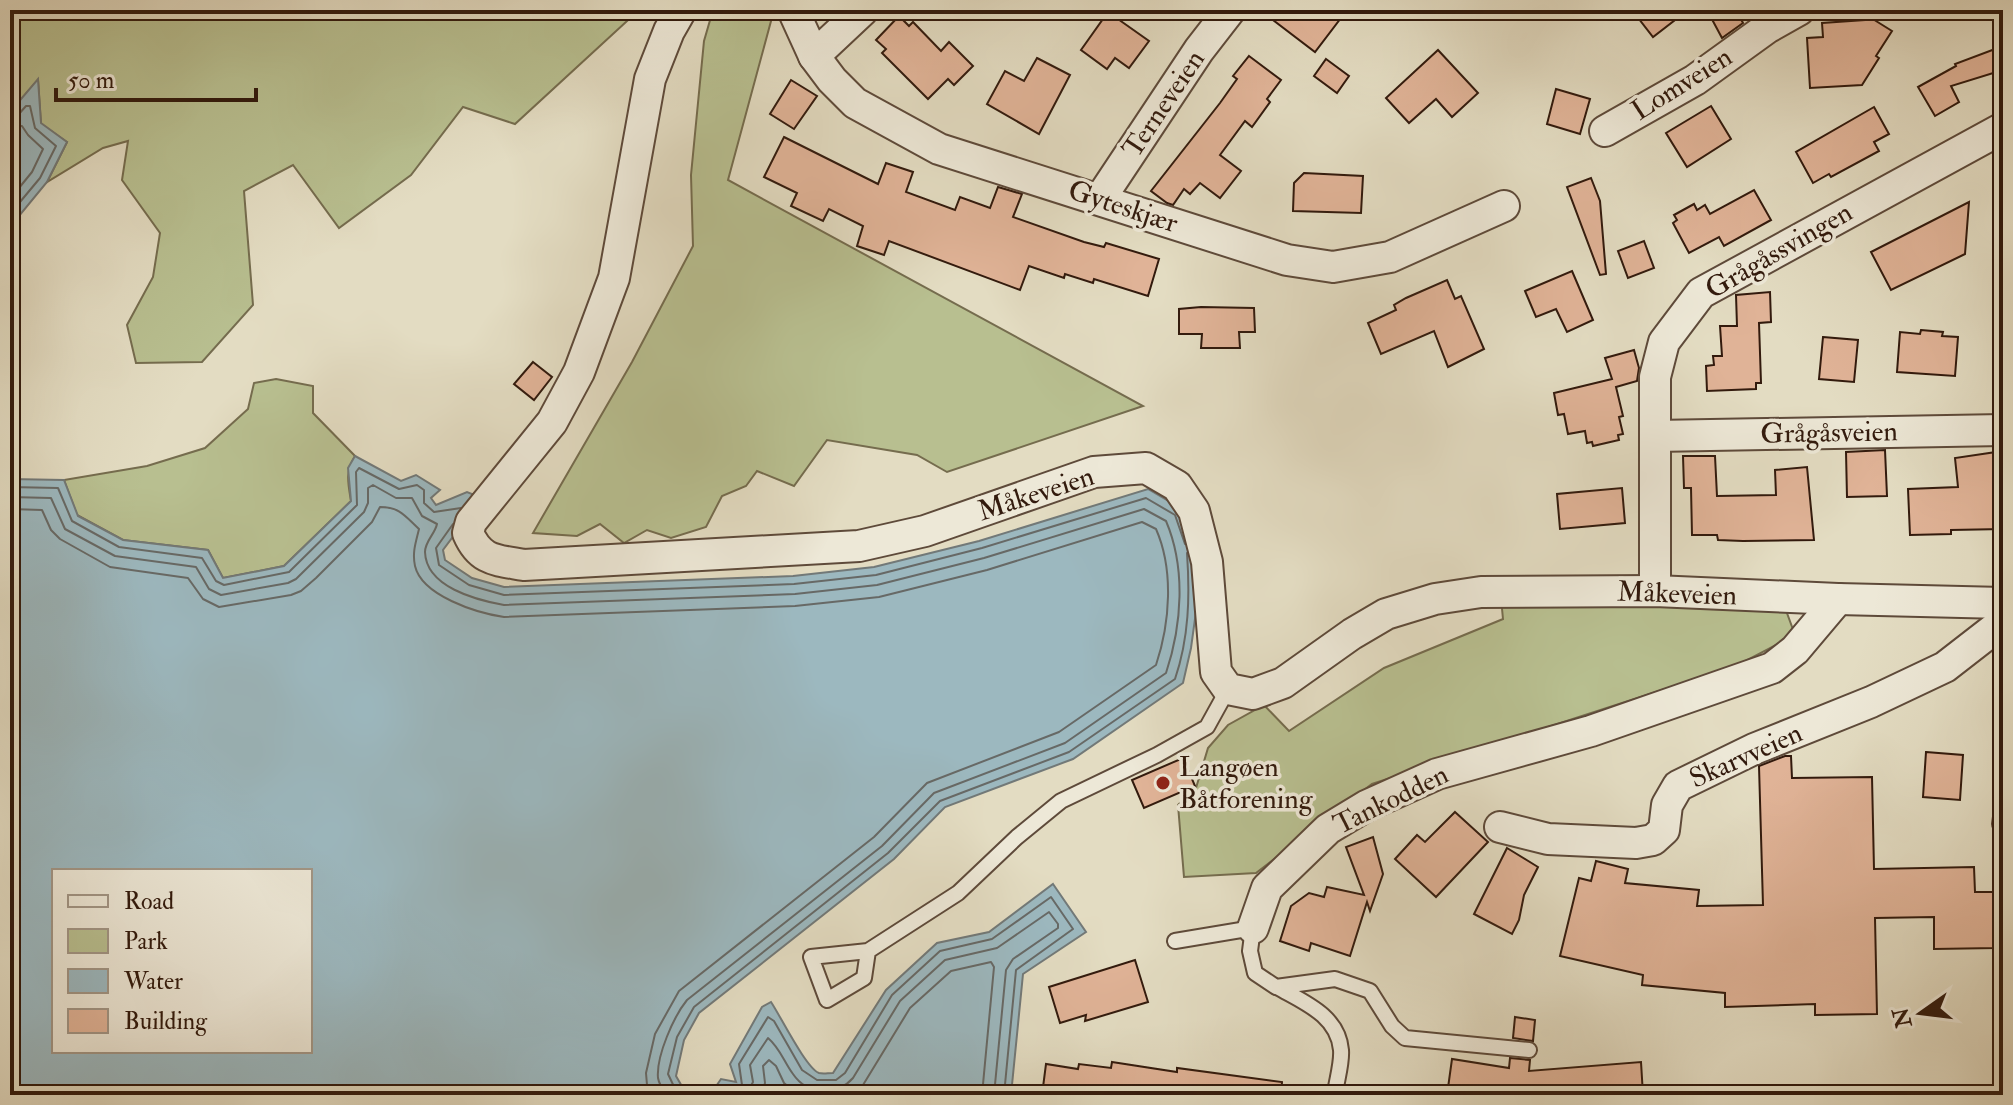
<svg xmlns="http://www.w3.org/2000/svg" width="2013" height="1105" font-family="'IM FELL Double Pica',serif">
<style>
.green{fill:#b8bf90;stroke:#756c4e;stroke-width:2}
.water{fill:#9cb8bf;stroke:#727978;stroke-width:2;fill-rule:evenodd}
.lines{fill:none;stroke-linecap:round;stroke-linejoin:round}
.shore{stroke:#676966;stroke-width:2}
.building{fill:#e0b397;stroke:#321a0d;stroke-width:2}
.service-casing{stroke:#5e4a3a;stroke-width:18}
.minor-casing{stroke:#5e4a3a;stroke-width:34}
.service{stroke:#ede8d7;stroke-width:14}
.minor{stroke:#ede8d7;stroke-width:30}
.poi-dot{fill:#8f2418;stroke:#ede8d7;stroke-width:3}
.labels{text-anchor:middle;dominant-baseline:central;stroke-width:7;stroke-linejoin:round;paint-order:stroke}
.street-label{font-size:28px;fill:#321a0d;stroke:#ede8d7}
.poi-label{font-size:28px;fill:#321a0d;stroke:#ede8d7;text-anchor:start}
</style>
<rect width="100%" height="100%" fill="#e3dcc2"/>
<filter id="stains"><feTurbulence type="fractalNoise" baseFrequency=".0025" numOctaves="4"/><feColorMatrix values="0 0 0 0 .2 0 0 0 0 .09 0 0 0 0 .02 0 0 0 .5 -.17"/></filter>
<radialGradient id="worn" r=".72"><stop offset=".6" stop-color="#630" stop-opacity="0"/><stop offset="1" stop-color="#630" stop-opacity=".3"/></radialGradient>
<!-- green -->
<g class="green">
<path d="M27,10H639L515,124L463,107L411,175L339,228L293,165L244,191L253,305L202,362L136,363L127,325L153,277L160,233L122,180L128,141L103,148L47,182L67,142L41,124L38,80L10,112V16Z"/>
<path d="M713,10H774L728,180L1143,406L947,472L917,455L827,440L794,486L757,471L746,486L722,496L706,527L671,538L647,530L624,543L600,524L577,536L533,533L632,362L693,246L691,175L704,41Z"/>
<path d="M276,379L313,386V413L355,456C345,472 348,483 351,501L284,566L223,578L208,550L123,540L77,515L64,480L147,466L205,448L248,409L254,383Z"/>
<path d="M1501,598L1784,605L1795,635L1736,666L1372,784L1256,873L1184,877L1178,805L1196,788L1208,748L1228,725L1264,705L1289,731L1384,668L1503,619Z"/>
</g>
<!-- water -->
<g class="water">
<path d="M38,79L41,123L67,142L47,182L10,227V112Z"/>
<path d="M355,456L401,481L416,475L440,490L431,498L436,505L467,492L482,498L443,550L445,560L472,578L504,587L793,576L874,567L979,541L1148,489L1182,509L1198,597L1191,648L1183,683L1073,759L945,807L894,859L699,1013L684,1040L676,1076L687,1095H10V479L64,480L78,516L123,540L208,550L223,578L284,566L351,501L348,468ZM54,871H310V1051H54Z"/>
<path d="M1053,884L1086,932L1023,974L1011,1095H710L721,1079L736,1082L730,1064L762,1007L771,1002C781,1017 806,1068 819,1073C823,1074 828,1073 833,1073L886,990L937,943L989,932Z"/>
</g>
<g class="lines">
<!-- shore -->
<g class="shore">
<path d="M10,116L18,115L26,106H30L35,128L56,146L40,178L10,214"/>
<path d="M10,126H22L28,135L43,149L32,172L10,199"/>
<path d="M10,487L58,488L72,521L119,547L202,558L216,581L224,585L289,572L357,505L356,472L359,468L399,489L417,485L424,490V503L434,512L461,508"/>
<path d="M10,497L51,498L65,529L115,556L196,567L209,589L221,595L288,583L296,579L364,512L368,503V488L373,485L396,498H412L422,516L437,524C435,534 425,541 425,552C426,587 476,600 504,605L795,594L877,585L984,558L1144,509L1166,521C1186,568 1182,625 1166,673L1065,743L934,793L882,846L687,1000C674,1016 656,1056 658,1078C659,1084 663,1090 667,1095"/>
<path d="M10,509L42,510L51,530L60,539L110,567L188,578L203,599L219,607L291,595L301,591L316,578L372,522L380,507C400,507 405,516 419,529C416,542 412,552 415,566C422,596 477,613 504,617L795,606L879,597L987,570L1142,522L1156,529C1174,570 1170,623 1156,665L1059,732L927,783L874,837L679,991L655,1034L646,1073L647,1085L652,1095"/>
<path d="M453,524L436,548L439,565L469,585L504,595L794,584L876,575L982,548L1146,498L1175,515L1185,544"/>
<path d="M678,1095L668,1074L677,1037L694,1007L888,853L940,801L1069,752L1175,679C1189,638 1190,596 1187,553"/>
<path d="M720,1095L724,1089H736L742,1085L739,1064L768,1017L774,1021L802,1070L817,1080H836L845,1073L892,995L940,951L992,939L1051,897L1073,929L1016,970L1004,1095"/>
<path d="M746,1095L753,1082L750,1065L768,1038C780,1048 784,1062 793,1074C808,1096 837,1096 853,1078L900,1001L945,960L997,948L1049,912L1058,924V928L1013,959L1006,970L994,1095"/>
<path d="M761,1095L765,1083L763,1066L769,1060L776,1066L784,1083L799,1095"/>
<path d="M853,1095L863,1085L910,1008L951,971L991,962L994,967L982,1095"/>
</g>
</g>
<!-- building -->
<g class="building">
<path d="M1260,10H1347L1315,52Z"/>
<path d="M1632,10H1688L1653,37Z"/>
<path d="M1707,10H1736L1743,23L1722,38Z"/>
<path d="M1108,12L1149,41L1129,68L1115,58L1107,69L1081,50Z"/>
<path d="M899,16L909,26L913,22L941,51L949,42L973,66L954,85L948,79L928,99L882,53L886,49L876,40Z"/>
<path d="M1868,16L1892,31L1876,56L1879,58L1862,85L1810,88L1807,38L1823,37L1822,23L1865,20Z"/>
<path d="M2003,46V70L1951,86L1959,102L1935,116L1918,87L1956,66L1955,64Z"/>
<path d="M1438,50L1478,93L1452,117L1436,99L1409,123L1386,98Z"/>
<path d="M1249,56L1281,80L1267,99L1270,102L1252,127L1245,121L1220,155L1241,171L1220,198L1200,183L1190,194L1184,189L1173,205L1167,203L1151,191L1220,103L1237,79L1233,76Z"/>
<path d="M1037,58L1070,75L1039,134L987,104L1005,71L1024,81Z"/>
<path d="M1326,59L1349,76L1337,93L1314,76Z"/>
<path d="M791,80L817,96L794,129L770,114Z"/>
<path d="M1556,89L1590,99L1580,134L1547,124Z"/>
<path d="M1711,106L1731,139L1687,167L1666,133Z"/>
<path d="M1874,107L1889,134L1874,142L1879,151L1831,177L1829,174L1813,183L1796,152Z"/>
<path d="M784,137L878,184L886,163L913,172L906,192L955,210L960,197L990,208L998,187L1022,194L1013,217L1084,242L1104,247L1106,243L1159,259L1148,296L1094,279L1093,283L1065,274L1064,278L1029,266L1020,290L889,241L884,255L857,246L863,226L829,209L823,221L791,206L797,193L764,177Z"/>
<path d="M1304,173L1363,176L1361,213L1293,211L1294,183Z"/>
<path d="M1591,178L1600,201L1606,274L1600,275L1567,187Z"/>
<path d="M1754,190L1771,220L1724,246L1719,237L1689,253L1673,223L1677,220L1674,215L1694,204L1697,210L1705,205L1710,214Z"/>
<path d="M1969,202L1965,254L1891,290L1871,252Z"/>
<path d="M1644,241L1654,268L1628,278L1618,251Z"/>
<path d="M1572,271L1593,320L1567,332L1556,309L1536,317L1525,291Z"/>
<path d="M1447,280L1455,299L1461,296L1484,349L1448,367L1434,331L1381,354L1368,323L1396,310L1394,305L1406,298Z"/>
<path d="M1770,292L1771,322L1759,323L1761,383H1756V389L1707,391L1706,366L1714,365L1713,356H1722L1720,326H1737L1736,295Z"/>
<path d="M1201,307L1254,308L1255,332H1239L1240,348H1201L1202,334H1179V309Z"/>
<path d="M1921,330L1943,332L1942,336L1958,337L1955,376L1897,372L1900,332L1920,334Z"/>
<path d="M1823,337L1858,340L1854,382L1819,379Z"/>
<path d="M1634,350L1639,368L1637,381L1616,387L1623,416L1619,417L1623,434L1618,435L1619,440L1593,446L1592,442L1587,443L1585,431L1568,434L1564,414L1558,415L1554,393L1612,379L1605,358Z"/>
<path d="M533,362L552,377L534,400L514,384Z"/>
<path d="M1885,450L1887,496L1847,497L1846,452Z"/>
<path d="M2003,451V529L1951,530V534L1910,535L1908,489L1958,487L1955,458Z"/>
<path d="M1683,456H1715L1717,496L1776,495L1775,470L1807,467L1814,540L1743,541L1718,540L1717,535H1692L1691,488H1684Z"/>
<path d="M1622,488L1625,523L1560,529L1557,494Z"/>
<path d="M1926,752L1963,755L1960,800L1923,797Z"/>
<path d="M1785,756H1791L1792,778L1872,777L1874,869L1974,867L1975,892H1995L1996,948L1934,949V917L1875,918L1877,1014L1815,1015V1004L1725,1007V993L1642,985L1643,975L1560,956L1579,878L1591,881L1596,861L1628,869L1625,883L1699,890L1697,906L1763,905L1759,766Z"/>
<path d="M1183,758L1195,786L1144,808L1132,780Z"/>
<path d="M1455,812L1488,842L1436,897L1395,859L1417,835L1425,842Z"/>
<path d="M1373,837L1383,874L1370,911L1367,902L1350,956L1311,943L1309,951L1280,941L1291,906L1309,893L1324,897L1327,887L1364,895L1346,847Z"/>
<path d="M1507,848L1538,867L1524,895L1519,920L1512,934L1474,914Z"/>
<path d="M1135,960L1148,1002L1085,1021L1086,1015L1060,1023L1049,987Z"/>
<path d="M1515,1017L1535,1020L1533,1041L1513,1038Z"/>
<path d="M1510,1058L1530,1060L1529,1071L1641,1062L1643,1095H1447L1452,1059L1509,1068Z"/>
<path d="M1112,1062L1177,1072V1068L1282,1082L1281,1095H1042L1046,1064L1078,1069L1079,1064L1111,1068Z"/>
</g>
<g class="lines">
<defs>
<g id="service">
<path d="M2000,824L2003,803"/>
<path d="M1175,941L1253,928L1250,951L1255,973L1276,987L1335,979L1370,991L1392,1026L1405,1038L1529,1050"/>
<path d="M868,951L864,978L827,1000L811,957L868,951L958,893L1017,837L1061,801L1157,755L1207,727L1228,689"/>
<path d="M1277,987C1303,1002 1338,1015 1341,1050C1342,1061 1338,1076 1336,1087"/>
</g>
<g id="minor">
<path d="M681,10L669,31L650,79L614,278L579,372L552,422L471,522L468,533C480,561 496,560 524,565L859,546L925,531L1094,472L1146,468L1177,486L1194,511L1207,562L1216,672L1228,689L1253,694L1283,683L1352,634L1386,614L1435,599L1481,592L1655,591L1838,599L2003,603"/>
<path d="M793,10L814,56L832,80L855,103L939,149L1287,260L1333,267L1390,257L1504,206"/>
<path d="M814,56L863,10"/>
<path d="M1605,131L1695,80L1767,28L1799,10"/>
<path d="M1100,199L1199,50L1230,10"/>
<path d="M1655,436L2003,430"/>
<path d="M1655,591V377L1664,342L1701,293L2003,128"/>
<path d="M1500,827L1548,839L1636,843L1653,840L1664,830L1667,805L1678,786L1754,749L1871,702L1945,667L2003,622"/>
<path d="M1253,928L1267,888L1328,829L1366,806L1437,774L1591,731L1772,668L1795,650L1838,599"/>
</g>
</defs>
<!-- service casing -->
<use href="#service" class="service-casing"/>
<!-- minor casing -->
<use href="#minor" class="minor-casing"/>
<!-- service -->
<use href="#service" class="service"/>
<!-- minor -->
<use href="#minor" class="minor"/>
</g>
<!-- markers -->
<circle class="poi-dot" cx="1163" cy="783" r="8"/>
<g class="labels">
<!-- street labels -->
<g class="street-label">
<text transform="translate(1682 84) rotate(-32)">Lomveien</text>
<text transform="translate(1164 104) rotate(-56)">Terneveien</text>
<text transform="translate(1123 207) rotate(18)">Gyteskjær</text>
<text transform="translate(1779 251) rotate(-30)">Grågåssvingen</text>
<text transform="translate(1829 433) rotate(-1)">Grågåsveien</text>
<text transform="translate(1036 494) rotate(-18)">Måkeveien</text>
<text transform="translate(1677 594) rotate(2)">Måkeveien</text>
<text transform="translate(1746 756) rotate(-24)">Skarvveien</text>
<text transform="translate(1391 800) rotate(-26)">Tankodden</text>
</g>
<!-- poi labels -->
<g class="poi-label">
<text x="1179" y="767">Langøen<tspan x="1179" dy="32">Båtforening</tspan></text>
</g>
</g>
<!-- margin -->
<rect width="2013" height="1105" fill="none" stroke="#e3dcc2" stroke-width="40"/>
<rect x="12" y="12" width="1989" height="1081" fill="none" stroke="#321a0d" stroke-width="4"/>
<rect x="20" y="20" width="1973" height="1065" fill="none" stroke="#321a0d" stroke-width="2"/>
<!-- legend -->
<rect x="52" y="869" width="260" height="184" fill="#ede8d7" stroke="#a29686" stroke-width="2"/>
<rect x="68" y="895" width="40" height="12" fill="#ede8d7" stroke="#a29686" stroke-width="2"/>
<text x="124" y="909" font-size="24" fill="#321a0d">Road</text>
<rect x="68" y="929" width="40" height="24" fill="#b8bf90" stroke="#a29686" stroke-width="2"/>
<text x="124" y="949" font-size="24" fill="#321a0d">Park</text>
<rect x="68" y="969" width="40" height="24" fill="#9cb8bf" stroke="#a29686" stroke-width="2"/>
<text x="124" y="989" font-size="24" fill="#321a0d">Water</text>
<rect x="68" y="1009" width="40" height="24" fill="#e0b397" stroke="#a29686" stroke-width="2"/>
<text x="124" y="1029" font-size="24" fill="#321a0d">Building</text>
<!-- north arrow -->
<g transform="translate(1921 1013) rotate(256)" stroke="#ede8d7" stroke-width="6" paint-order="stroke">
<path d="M0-6L14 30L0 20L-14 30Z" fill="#321a0d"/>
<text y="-12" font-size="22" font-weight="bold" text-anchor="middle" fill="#321a0d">N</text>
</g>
<!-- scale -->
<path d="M56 88v12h200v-12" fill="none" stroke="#321a0d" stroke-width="4"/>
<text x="68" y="88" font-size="24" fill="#321a0d" stroke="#ede8d7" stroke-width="6" paint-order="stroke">50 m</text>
<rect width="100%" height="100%" filter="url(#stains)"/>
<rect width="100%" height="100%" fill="url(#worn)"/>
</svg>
